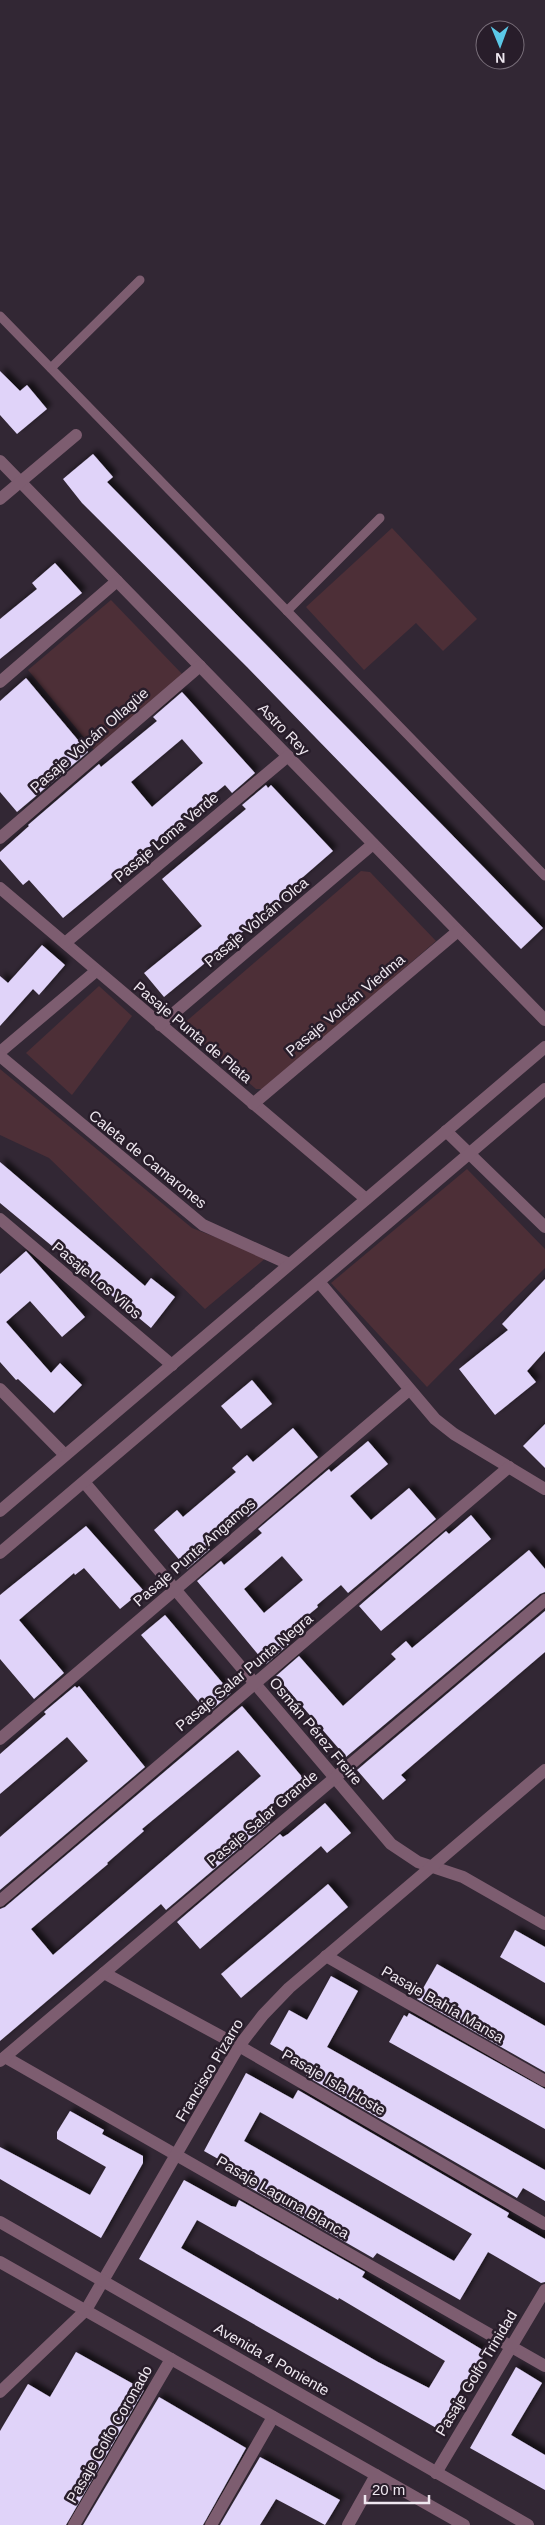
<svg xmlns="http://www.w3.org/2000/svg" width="545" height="2525" font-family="Arial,sans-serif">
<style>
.green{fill:#4d2f37}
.building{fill:#e0d3f9;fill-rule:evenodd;filter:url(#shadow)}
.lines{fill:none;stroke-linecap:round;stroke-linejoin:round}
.service{stroke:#7d5d70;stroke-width:9}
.minor{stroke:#7d5d70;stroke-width:12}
.tertiary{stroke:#7d5d70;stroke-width:12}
.labels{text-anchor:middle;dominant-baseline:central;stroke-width:5;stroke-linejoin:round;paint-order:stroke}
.street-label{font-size:15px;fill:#efe8f0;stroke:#281d2a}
</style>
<defs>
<filter id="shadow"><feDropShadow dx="4.5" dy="-4.5" stdDeviation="2.5" flood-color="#0009"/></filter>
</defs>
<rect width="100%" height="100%" fill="#322734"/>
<!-- green -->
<g class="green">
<path d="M392,528L477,619L443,651L416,623L364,670L306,607Z"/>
<path d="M111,600L183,675L95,751L28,670Z"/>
<path d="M361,871L370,872L436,941L264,1089H256L182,1025Z"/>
<path d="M99,986L132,1016L72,1095L26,1053Z"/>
<path d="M0,1069L192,1228L267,1257L205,1309L49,1158L0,1135Z"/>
<path d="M467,1169L545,1249V1268L427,1387L331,1283Z"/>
</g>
<!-- building -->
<g class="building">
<path d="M0,371L20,391L27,385L47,409L17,434L0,415Z"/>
<path d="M93,454L113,477L107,482L543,928L521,949L247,667L82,503L63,479Z"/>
<path d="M55,563L82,593L0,659V619L37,589L32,583Z"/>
<path d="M26,678L88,752L17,812L0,792V701Z"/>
<path d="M182,692L255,773L232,793L225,785L63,918L29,880L23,885L0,859V852L29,826L28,825L99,764L101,767L157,721L153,717ZM182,739L203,763L152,807L131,782Z"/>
<path d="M266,785L268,788L271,785L333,851L295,884L297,887L164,997L144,973L202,926L162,879L246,809L242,805Z"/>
<path d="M42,945L65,965L39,995L33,989L0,1026V976L8,983Z"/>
<path d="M0,1162L145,1286L151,1278L175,1297L151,1328L0,1203Z"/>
<path d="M26,1251L85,1317L62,1337L30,1301L6,1322L51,1373L60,1363L82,1385L54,1413L18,1379L16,1380L0,1362V1274Z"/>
<path d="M545,1279V1351L527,1371L536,1382L495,1415L459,1369L508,1330L502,1324Z"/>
<path d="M252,1380L272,1404L241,1429L221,1406Z"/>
<path d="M545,1424V1468L523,1446Z"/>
<path d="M293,1428L318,1457L248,1517L241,1508L203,1541L210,1549L187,1569L154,1530L177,1510L183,1517L236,1472L232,1468L247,1455L253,1462Z"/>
<path d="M368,1441L388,1464L350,1496L371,1520L409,1488L436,1519L348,1593L341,1585L317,1605L318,1607L283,1636L289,1644L266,1664L197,1581L221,1561L224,1565L262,1533L258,1529L329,1469L331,1472ZM282,1556L303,1580L264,1613L244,1589Z"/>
<path d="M471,1515L491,1539L381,1631L359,1606L446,1531L449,1534Z"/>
<path d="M86,1526L143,1590L120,1609L84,1568L75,1575L74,1573L19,1620L64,1673L34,1699L0,1659V1595Z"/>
<path d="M529,1550L545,1569V1592L540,1594L346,1757L276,1676L299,1656L343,1706L396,1659L391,1654L406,1641L412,1648Z"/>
<path d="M545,1611V1652L401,1775L406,1780L383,1800L357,1770Z"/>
<path d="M165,1615L231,1693L208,1713L141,1635Z"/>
<path d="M75,1686L77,1688L79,1686L145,1767L0,1890V1837L88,1761L67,1737L0,1794V1754L46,1714L44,1712Z"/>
<path d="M242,1706L303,1778L262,1813L270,1822L166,1910L161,1904L0,2041V1909L5,1907ZM238,1750L261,1776L53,1955L31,1929L108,1864L107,1863L144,1831L142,1829Z"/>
<path d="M325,1803L351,1833L327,1853L321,1846L200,1949L177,1922L280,1834L283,1837L288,1834Z"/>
<path d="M328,1884L348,1907L241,1998L221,1974Z"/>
<path d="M515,1930L545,1947V1983L500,1957Z"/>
<path d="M437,1964L545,2026V2072L417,1999Z"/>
<path d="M331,1976L358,1991L327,2047L545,2170V2201L523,2188L517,2198L306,2076L311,2068L270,2044L289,2010L307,2020Z"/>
<path d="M409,2013L545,2089V2129L389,2042L404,2015L407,2017Z"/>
<path d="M246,2073L293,2099L298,2090L509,2213L507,2217L545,2239V2282L541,2283L488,2252L460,2300L377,2253L373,2258L247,2186L252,2178L204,2151ZM260,2112L472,2234L454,2261L244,2141Z"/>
<path d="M70,2111L104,2130L102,2134L143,2156V2163L101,2238L0,2179V2147L90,2195L106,2167L57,2139V2132Z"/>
<path d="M184,2180L231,2206L236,2207L239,2200L365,2272L362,2277L486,2352L466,2386L463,2385L438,2429L139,2259ZM197,2220L338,2300L339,2298L445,2361L429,2388L378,2362L181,2248Z"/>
<path d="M76,2352L144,2390L66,2525H0V2431L28,2384L50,2397Z"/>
<path d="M516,2367L542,2383L511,2435L545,2455V2490L470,2448Z"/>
<path d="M159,2397L246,2448L203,2525H83Z"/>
<path d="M260,2457L340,2500L325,2525L276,2499L260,2525H220Z"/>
</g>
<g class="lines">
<!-- service -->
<g class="service">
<path d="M0,316L545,876"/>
<path d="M51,368L140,280"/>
<path d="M287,611L380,518"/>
</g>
<!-- minor -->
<g class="minor">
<path d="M0,461L545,1020"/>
<path d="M0,499L76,435"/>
<path d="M0,682L117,581"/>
<path d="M0,838L200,666"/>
<path d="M0,888L366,1199"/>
<path d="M65,943L288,756"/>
<path d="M160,1025L373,844"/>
<path d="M0,1052L96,971"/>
<path d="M0,1056L203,1225L289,1264"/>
<path d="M253,1104L458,931"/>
<path d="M446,1131L545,1227"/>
<path d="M0,1219L172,1365"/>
<path d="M319,1282L435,1419L454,1434L545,1489"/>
<path d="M0,1389L65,1455"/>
<path d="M84,1482L391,1844L418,1862L463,1877L545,1924"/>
<path d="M0,1511L545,1047"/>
<path d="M0,1553L545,1089"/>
<path d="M0,1739L409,1390"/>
<path d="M0,1901L509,1467"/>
<path d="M326,1956L545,2081"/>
<path d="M104,1973L239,2046L545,2224"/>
<path d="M5,2057L545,2366"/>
<path d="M0,2061L545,1600"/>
<path d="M0,2392L86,2310L239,2046L263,2015L289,1988L545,1770"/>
<path d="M436,2473L545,2290"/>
<path d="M74,2525L171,2359"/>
<path d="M211,2525L273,2417"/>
<path d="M348,2525L376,2475"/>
</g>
<!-- tertiary -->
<g class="tertiary">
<path d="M0,2222L528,2525"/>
<path d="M0,2262L464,2525"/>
</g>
</g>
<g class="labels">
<!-- street labels -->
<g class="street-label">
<text transform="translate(284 729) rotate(46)">Astro Rey</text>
<text transform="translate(89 740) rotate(-41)">Pasaje Volcán Ollagüe</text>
<text transform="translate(166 837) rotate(-40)">Pasaje Loma Verde</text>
<text transform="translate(256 922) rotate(-40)">Pasaje Volcán Olca</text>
<text transform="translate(345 1005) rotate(-40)">Pasaje Volcán Viedma</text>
<text transform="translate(193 1032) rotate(40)">Pasaje Punta de Plata</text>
<text transform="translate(148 1159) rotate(39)">Caleta de Camarones</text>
<text transform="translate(97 1280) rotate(40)">Pasaje Los Vilos</text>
<text transform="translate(194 1552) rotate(-41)">Pasaje Punta Angamos</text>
<text transform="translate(244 1672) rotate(-40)">Pasaje Salar Punta Negra</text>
<text transform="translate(316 1731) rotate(50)">Osmán Pérez Freire</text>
<text transform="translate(262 1818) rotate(-40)">Pasaje Salar Grande</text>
<text transform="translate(443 2004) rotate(30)">Pasaje Bahía Mansa</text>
<text transform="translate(209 2070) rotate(-59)">Francisco Pizarro</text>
<text transform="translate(334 2082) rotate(30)">Pasaje Isla Hoste</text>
<text transform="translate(283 2197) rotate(30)">Pasaje Laguna Blanca</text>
<text transform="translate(272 2359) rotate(30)">Avenida 4 Poniente</text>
<text transform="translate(476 2373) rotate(-59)">Pasaje Golfo Trinidad</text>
<text transform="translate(109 2434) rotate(-60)">Pasaje Golfo Coronado</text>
</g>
</g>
<!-- north arrow -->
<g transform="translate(500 45) rotate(179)"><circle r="24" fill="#281d2a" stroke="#786e79"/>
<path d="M0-4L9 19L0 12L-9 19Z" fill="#5bc8e7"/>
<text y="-8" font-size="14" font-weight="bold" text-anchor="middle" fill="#efe8f0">N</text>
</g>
<!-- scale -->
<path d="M365 2495v8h64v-8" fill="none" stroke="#efe8f0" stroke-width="2.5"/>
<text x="372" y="2495" font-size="15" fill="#efe8f0" stroke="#281d2a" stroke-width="4" paint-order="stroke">20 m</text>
</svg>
